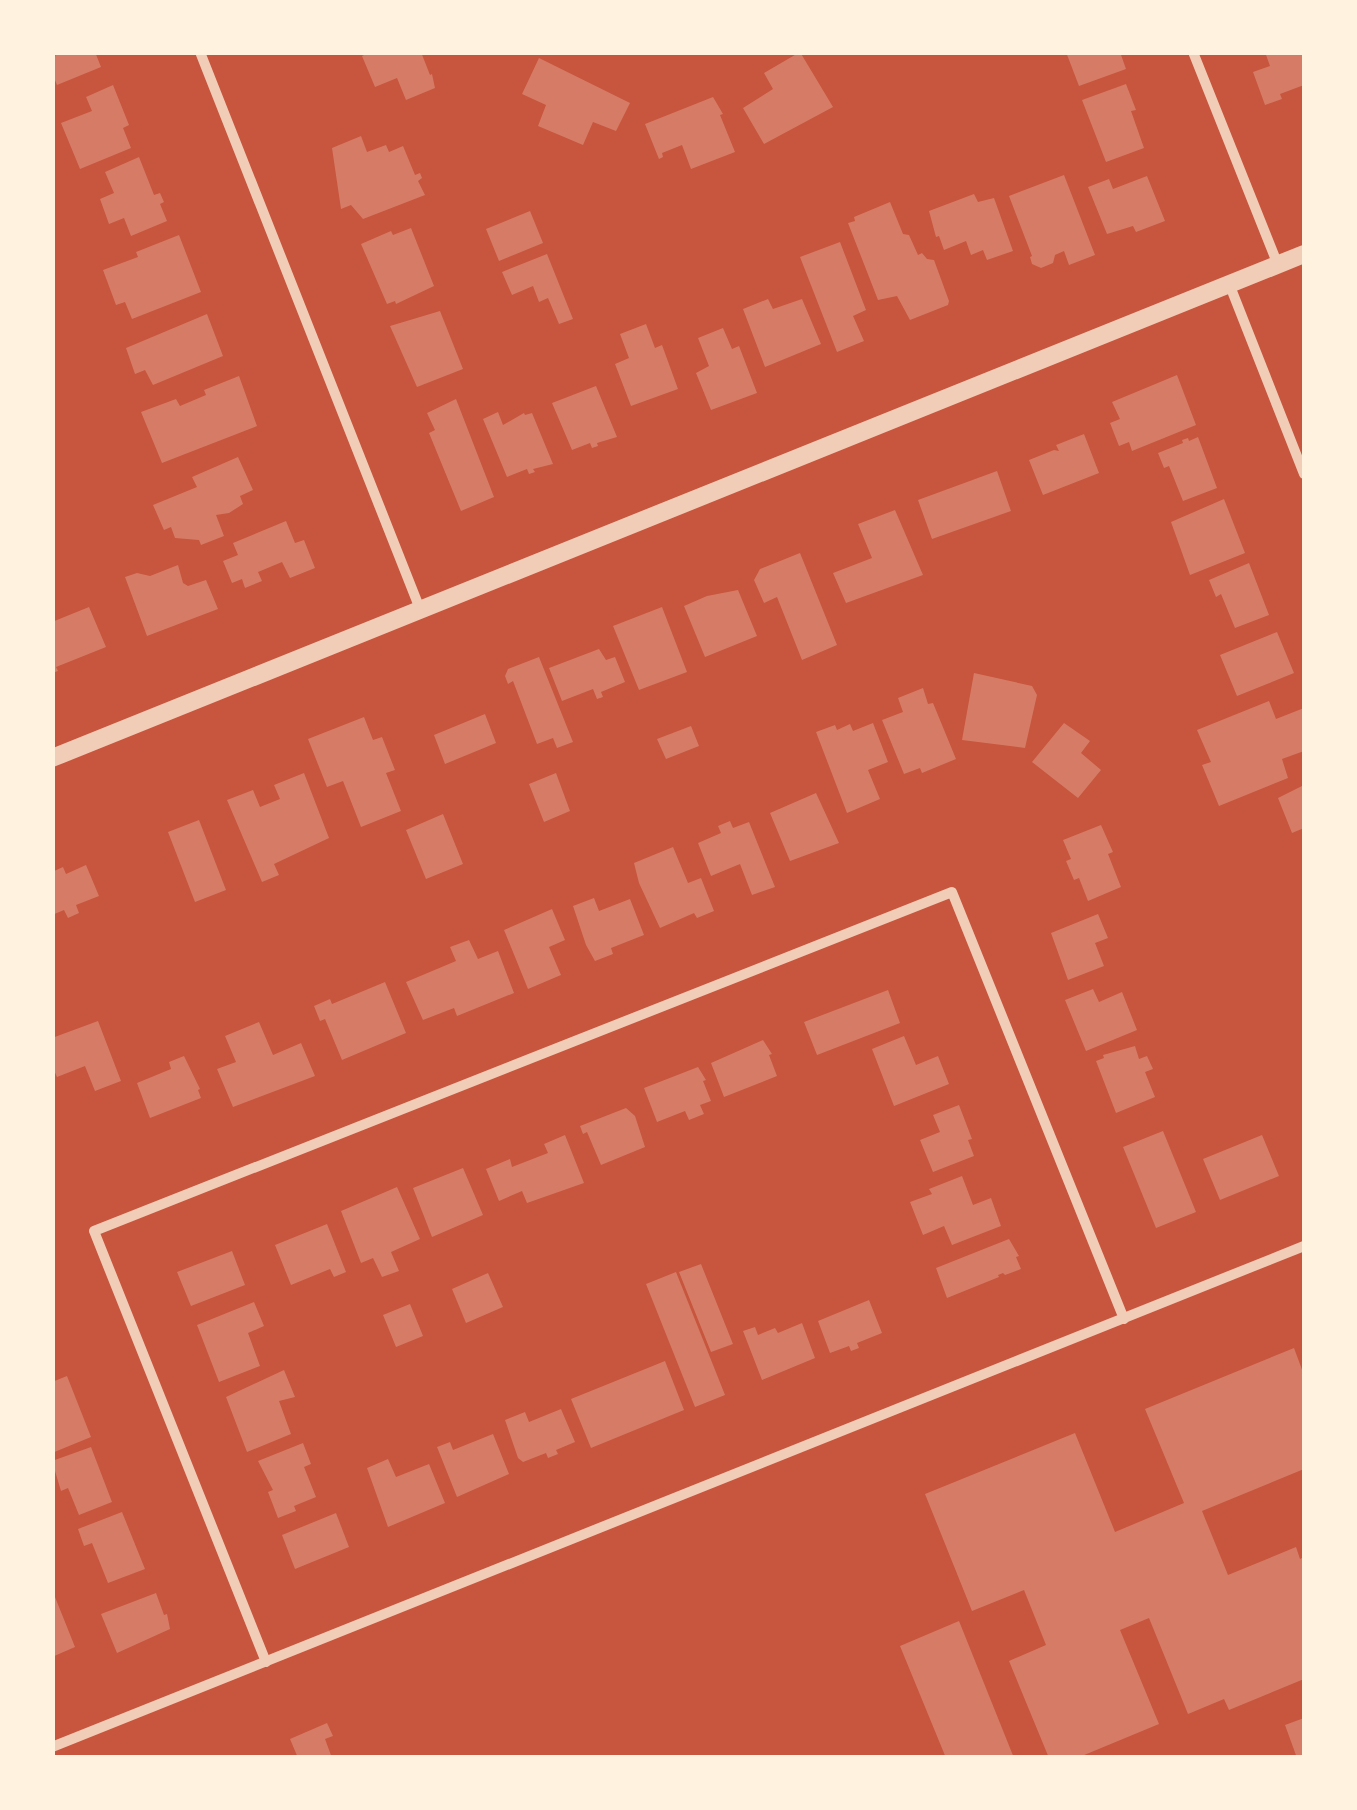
<svg xmlns="http://www.w3.org/2000/svg" width="1357" height="1810" font-family="'IBM Plex Serif',serif">
<style>
.building{fill:#d67c66}
.lines{fill:none;stroke-linecap:round;stroke-linejoin:round}
.minor{stroke:#f1ccb7;stroke-width:10}
.tertiary{stroke:#f1ccb7;stroke-width:18}
</style>
<rect width="100%" height="100%" fill="#c8553d"/>
<!-- building -->
<g class="building">
<path d="M56,52H95L101,67L57,85L52,73Z"/>
<path d="M370,52H421L430,75L432,74L435,88L406,100L397,78L375,87L362,56Z"/>
<path d="M800,52L833,107L764,144L743,108L773,89L764,73Z"/>
<path d="M1066,52H1120L1126,69L1079,86Z"/>
<path d="M1265,52H1304V85L1280,94L1282,99L1265,105L1253,72L1270,66Z"/>
<path d="M539,58L630,103L616,131L593,122L583,145L538,126L546,105L522,94Z"/>
<path d="M1126,84L1136,110L1131,111L1144,148L1106,162L1082,100Z"/>
<path d="M113,85L129,125L123,128L131,148L80,169L61,123L92,111L86,97Z"/>
<path d="M713,97L723,114L720,115L735,152L691,169L682,145L662,153L663,157L659,159L645,124Z"/>
<path d="M361,136L367,152L386,145L389,152L403,146L415,175L420,173L422,178L418,181L425,195L363,219L351,205L341,209L332,148Z"/>
<path d="M139,157L154,195L160,193L164,202L160,204L167,221L131,236L124,218L109,224L100,199L114,193L105,172Z"/>
<path d="M1064,175L1095,255L1069,265L1064,251L1055,255L1053,263L1041,268L1032,264L1030,257L1032,256L1009,196Z"/>
<path d="M1147,176L1165,221L1136,232L1133,226L1107,234L1088,187L1109,179L1113,189Z"/>
<path d="M974,194L978,202L994,198L1013,251L987,260L983,250L971,255L966,241L944,250L939,236L936,237L929,211Z"/>
<path d="M890,202L903,234L909,235L918,255L922,253L927,259L934,260L949,301L948,305L910,320L897,296L878,300L848,223L855,221L854,217Z"/>
<path d="M530,211L543,243L499,261L486,229Z"/>
<path d="M411,228L434,286L396,304L395,301L387,304L361,244L391,231L393,235Z"/>
<path d="M179,235L201,292L132,319L125,302L116,305L103,270L138,257L136,252Z"/>
<path d="M840,242L866,310L853,316L864,341L837,352L800,257Z"/>
<path d="M547,254L573,319L559,324L548,298L539,302L533,286L512,295L502,272Z"/>
<path d="M768,299L773,309L802,299L821,344L765,367L743,309Z"/>
<path d="M440,311L463,369L417,387L390,326Z"/>
<path d="M207,314L223,356L153,385L145,370L135,374L126,348Z"/>
<path d="M646,324L655,348L662,345L678,389L631,406L615,364L629,358L620,334Z"/>
<path d="M723,328L732,349L739,346L757,393L711,410L696,373L709,366L698,338Z"/>
<path d="M1177,375L1196,425L1132,451L1129,442L1119,446L1110,423L1120,419L1112,402Z"/>
<path d="M239,376L257,426L162,463L141,412L176,399L180,406L206,395L204,390Z"/>
<path d="M596,386L617,437L597,443L598,446L592,448L590,443L572,450L552,403Z"/>
<path d="M456,399L494,497L461,511L429,433L435,430L427,413Z"/>
<path d="M498,412L503,425L524,413L525,415L532,413L553,464L533,469L535,472L529,474L527,469L507,477L483,419Z"/>
<path d="M1084,434L1099,473L1043,495L1029,460L1054,450L1059,451L1056,445Z"/>
<path d="M1198,437L1217,488L1183,501L1169,466L1164,468L1158,453L1183,443L1182,440L1188,438L1189,441Z"/>
<path d="M238,457L253,490L240,496L243,504L229,513L216,515L224,536L201,545L199,540L175,538L171,527L164,530L153,505L197,487L192,477Z"/>
<path d="M997,471L1011,511L932,539L918,500Z"/>
<path d="M1224,499L1245,553L1190,575L1171,522Z"/>
<path d="M895,510L923,575L846,603L833,573L872,558L858,524Z"/>
<path d="M286,521L295,543L304,540L315,568L290,578L282,562L258,572L262,581L245,588L242,579L232,583L223,561L238,555L233,543Z"/>
<path d="M800,553L837,645L802,660L777,597L764,603L754,580L760,569Z"/>
<path d="M1249,563L1269,615L1235,628L1221,594L1216,597L1209,580Z"/>
<path d="M178,565L183,583L188,586L206,580L218,609L147,636L125,577L137,573L150,576Z"/>
<path d="M738,590L757,636L705,657L684,606L707,596Z"/>
<path d="M89,607L106,647L56,667L58,671L52,673V622Z"/>
<path d="M662,607L687,672L639,690L613,626Z"/>
<path d="M1277,632L1294,673L1237,696L1220,655Z"/>
<path d="M599,649L606,660L615,657L625,682L601,692L603,697L597,699L593,689L562,701L549,668Z"/>
<path d="M539,657L573,742L557,748L553,738L537,744L513,681L508,684L505,676L508,669Z"/>
<path d="M974,673L1032,686L1037,695L1025,748L962,740Z"/>
<path d="M923,688L928,704L933,703L956,759L922,773L920,768L904,774L882,720L903,712L898,698Z"/>
<path d="M1269,701L1276,719L1304,708V751L1282,759L1288,778L1219,806L1202,765L1211,762L1197,730Z"/>
<path d="M485,714L496,743L445,764L434,735Z"/>
<path d="M364,717L373,740L382,737L395,770L386,773L401,811L361,827L343,781L327,787L308,739Z"/>
<path d="M873,723L888,762L868,770L880,799L847,813L816,732L835,725L837,730L850,724L853,731Z"/>
<path d="M1064,723L1090,741L1081,753L1101,770L1078,798L1032,762Z"/>
<path d="M691,726L699,746L666,759L657,739Z"/>
<path d="M304,773L329,838L274,864L279,875L262,882L227,800L253,790L260,807L280,799L274,785Z"/>
<path d="M556,773L570,811L544,822L529,784Z"/>
<path d="M1304,785V828L1292,833L1278,798Z"/>
<path d="M816,793L839,843L790,861L770,813Z"/>
<path d="M443,814L463,864L426,879L406,830Z"/>
<path d="M199,820L226,890L195,902L168,832Z"/>
<path d="M730,821L733,828L749,822L775,887L752,895L740,864L711,876L698,843L721,833L718,826Z"/>
<path d="M1101,825L1113,852L1108,854L1121,887L1088,901L1079,878L1074,880L1066,861L1071,859L1063,840Z"/>
<path d="M673,847L688,883L701,878L714,911L697,918L694,913L660,928L639,883L634,863Z"/>
<path d="M86,865L99,896L76,905L79,913L68,918L64,910L52,915V872L63,867L66,874Z"/>
<path d="M594,898L599,911L630,899L644,935L611,948L613,954L595,961L586,945L573,906Z"/>
<path d="M552,909L565,940L549,947L561,975L528,989L504,930Z"/>
<path d="M1098,914L1108,938L1095,943L1104,966L1068,980L1051,933Z"/>
<path d="M469,940L478,959L498,951L514,993L457,1016L454,1008L423,1020L406,982L456,961L450,947Z"/>
<path d="M385,982L406,1033L342,1060L325,1019L320,1021L314,1006L330,999L332,1004Z"/>
<path d="M1093,989L1099,1002L1122,992L1137,1030L1086,1051L1065,1000Z"/>
<path d="M888,990L900,1023L817,1055L804,1022Z"/>
<path d="M98,1021L121,1081L95,1091L85,1066L57,1077L52,1066V1038Z"/>
<path d="M259,1022L273,1055L301,1043L315,1076L233,1107L217,1069L236,1062L225,1036Z"/>
<path d="M904,1036L916,1065L938,1056L949,1084L894,1106L872,1049Z"/>
<path d="M763,1040L772,1054L769,1055L777,1076L724,1097L711,1063Z"/>
<path d="M1135,1046L1139,1059L1147,1056L1153,1069L1145,1072L1155,1097L1116,1113L1096,1061L1104,1058L1103,1055Z"/>
<path d="M184,1056L200,1089L198,1090L201,1098L150,1118L137,1083L171,1069L169,1062Z"/>
<path d="M698,1067L706,1080L703,1081L711,1101L700,1105L704,1114L689,1120L685,1111L657,1122L644,1088Z"/>
<path d="M959,1105L972,1139L968,1140L974,1156L933,1172L920,1140L940,1132L933,1115Z"/>
<path d="M626,1108L635,1116L645,1147L601,1165L587,1132L583,1134L580,1126Z"/>
<path d="M1163,1131L1196,1212L1156,1228L1123,1147Z"/>
<path d="M565,1135L584,1183L527,1203L522,1191L499,1201L486,1169L510,1159L512,1167L548,1153L544,1144Z"/>
<path d="M1262,1135L1279,1176L1220,1200L1203,1159Z"/>
<path d="M463,1168L483,1215L432,1237L413,1188Z"/>
<path d="M962,1176L973,1205L991,1198L1001,1226L952,1245L944,1226L923,1235L910,1202L932,1194L929,1189Z"/>
<path d="M397,1187L420,1239L391,1252L399,1271L382,1277L373,1258L361,1263L341,1211Z"/>
<path d="M327,1224L346,1272L334,1277L330,1269L291,1285L275,1245Z"/>
<path d="M1009,1239L1019,1256L1016,1257L1021,1269L1005,1275L1003,1273L998,1275L999,1277L947,1298L936,1268Z"/>
<path d="M232,1251L245,1285L191,1306L177,1272Z"/>
<path d="M701,1264L733,1344L711,1352L679,1272Z"/>
<path d="M676,1272L725,1395L695,1407L646,1284Z"/>
<path d="M488,1273L503,1307L466,1323L452,1289Z"/>
<path d="M869,1300L882,1333L857,1343L859,1348L851,1351L849,1346L830,1353L818,1321Z"/>
<path d="M254,1302L264,1326L248,1333L260,1366L219,1382L197,1325Z"/>
<path d="M410,1304L423,1336L396,1347L383,1315Z"/>
<path d="M802,1323L815,1358L762,1380L743,1331L755,1327L758,1335L775,1328L778,1333Z"/>
<path d="M1294,1348L1304,1375V1469L1202,1511L1228,1575L1296,1547L1300,1559L1304,1557V1679L1229,1710L1224,1699L1188,1714L1149,1618L1120,1630L1159,1724L1077,1758H1049L1009,1661L1046,1645L1024,1590L972,1611L925,1494L1075,1433L1115,1532L1184,1503L1145,1409Z"/>
<path d="M665,1361L684,1410L591,1448L571,1399Z"/>
<path d="M284,1370L295,1397L279,1401L291,1434L247,1452L226,1397Z"/>
<path d="M67,1376L91,1437L52,1453V1382Z"/>
<path d="M561,1409L575,1442L556,1450L558,1454L548,1458L546,1453L523,1462L518,1458L505,1420L525,1412L529,1422Z"/>
<path d="M493,1434L509,1474L457,1497L437,1447L450,1442L453,1450Z"/>
<path d="M303,1443L311,1464L304,1467L316,1497L294,1506L296,1511L278,1518L268,1492L273,1490L258,1461Z"/>
<path d="M91,1447L112,1502L79,1515L68,1488L61,1491L52,1461Z"/>
<path d="M388,1459L396,1477L429,1464L445,1503L388,1527L367,1468Z"/>
<path d="M122,1512L145,1569L108,1583L92,1543L84,1546L78,1529Z"/>
<path d="M336,1513L349,1547L295,1569L282,1535Z"/>
<path d="M156,1593L164,1615L167,1614L170,1629L117,1653L101,1614Z"/>
<path d="M55,1597L75,1647L52,1657V1598Z"/>
<path d="M959,1621L1014,1758H946L900,1646Z"/>
<path d="M1304,1718V1758H1297L1285,1725Z"/>
<path d="M327,1723L333,1736L325,1739L332,1758H298L290,1739Z"/>
</g>
<g class="lines">
<!-- minor -->
<g class="minor">
<path d="M200,52L420,609"/>
<path d="M1193,52L1278,265"/>
<path d="M1230,286L1304,474"/>
<path d="M266,1662L94,1231L952,892L1124,1319"/>
<path d="M52,1747L1304,1246"/>
</g>
<!-- tertiary -->
<path class="tertiary" d="M52,758L1304,254"/>
</g>
<!-- border -->
<rect width="1357" height="1810" fill="none" stroke="#fff3e0" stroke-width="110"/>
</svg>
